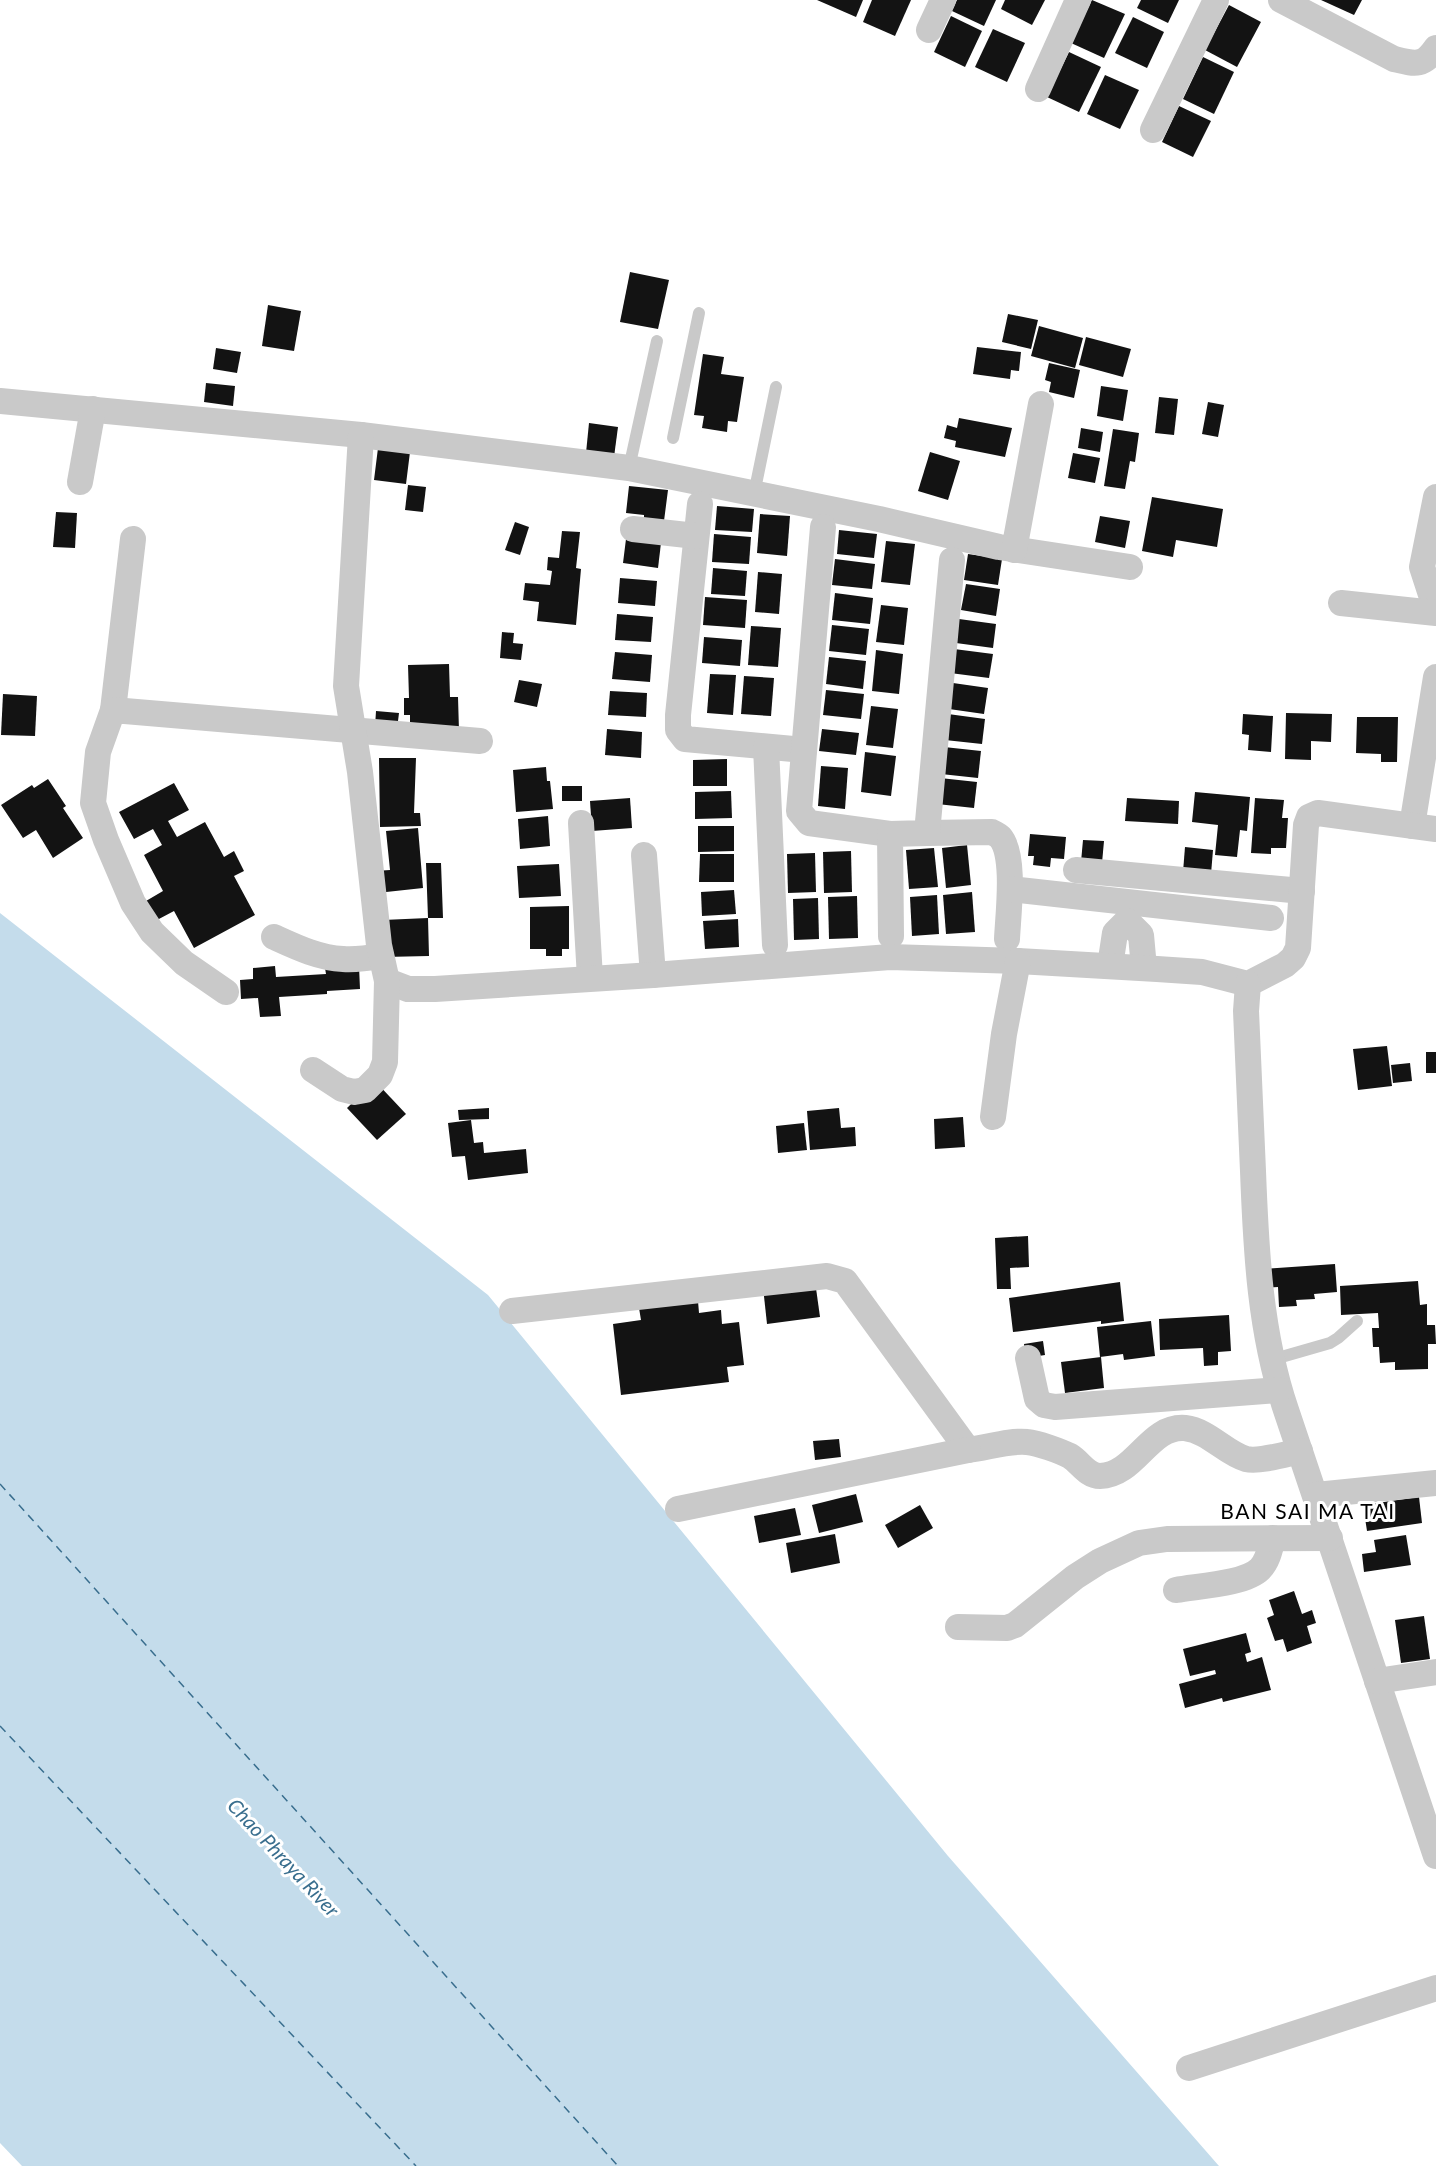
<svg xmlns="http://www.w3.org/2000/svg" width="1436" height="2166" font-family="Lato,sans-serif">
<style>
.water{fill:#c4dceb}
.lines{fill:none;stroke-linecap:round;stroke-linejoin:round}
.ferry{stroke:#396e8e;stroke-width:1.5;stroke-dasharray:8 6;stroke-linecap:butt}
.building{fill:#131313}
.service{stroke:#c9c9c9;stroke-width:12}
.minor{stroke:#c9c9c9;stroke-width:26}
.labels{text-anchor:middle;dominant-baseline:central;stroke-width:6;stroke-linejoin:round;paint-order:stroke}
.water-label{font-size:20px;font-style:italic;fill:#396e8e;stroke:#fff}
.quarter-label{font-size:21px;letter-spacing:1.5px;fill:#000;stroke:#fff}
</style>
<rect width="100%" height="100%" fill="#fff"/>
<polygon class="water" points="0,913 488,1295 948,1856 1219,2166 22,2166 0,2143"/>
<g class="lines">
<g class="ferry">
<polyline points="0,1484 618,2166"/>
<polyline points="0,1726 416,2166"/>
</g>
</g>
<g class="building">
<polygon points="817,0 863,0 856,17"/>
<polygon points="872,0 911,0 895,36 863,22"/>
<polygon points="957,0 996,0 984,26 952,11"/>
<polygon points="1005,0 1045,0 1032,25 1001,9"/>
<polygon points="1092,0 1125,14 1104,58 1071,43"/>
<polygon points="1141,0 1179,0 1168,23 1137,8"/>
<polygon points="1321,0 1362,0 1354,15"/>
<polygon points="1229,5 1261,22 1237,67 1205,50"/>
<polygon points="951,16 982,31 965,67 934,52"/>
<polygon points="1133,17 1164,32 1147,68 1115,53"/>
<polygon points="993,29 1025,43 1007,82 975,67"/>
<polygon points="1069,52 1101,67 1079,112 1047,97"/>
<polygon points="1203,57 1234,72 1214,114 1183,99"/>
<polygon points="1105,75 1139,90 1120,129 1087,114"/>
<polygon points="1179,106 1211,121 1193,157 1162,142"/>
<polygon points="630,272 669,280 658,329 620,322"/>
<polygon points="268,305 301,311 294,351 262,346"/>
<polygon points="1008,314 1038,320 1031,349 1002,342"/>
<polygon points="1039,326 1083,338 1075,368 1031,356"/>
<polygon points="1086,337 1131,349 1123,377 1079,365"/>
<polygon points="977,347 1021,352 1019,371 1011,370 1010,379 973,374"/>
<polygon points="216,348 241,352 237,373 213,369"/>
<polygon points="703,354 724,357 721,374 744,377 737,422 728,421 727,432 702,428 704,416 694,415"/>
<polygon points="1049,363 1080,370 1074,398 1049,392 1051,382 1045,380"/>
<polygon points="206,383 235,386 233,406 204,402"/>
<polygon points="1101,386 1128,390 1123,421 1097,416"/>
<polygon points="1159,397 1178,399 1174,435 1155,433"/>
<polygon points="1208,402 1224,405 1218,437 1202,434"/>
<polygon points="959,418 1012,428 1005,457 955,447 956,441 944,438 947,425 957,428"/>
<polygon points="589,423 618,427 614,457 586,453"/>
<polygon points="1081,428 1103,432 1100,452 1078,448"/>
<polygon points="1113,429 1139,433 1135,462 1130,461 1125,489 1104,486"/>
<polygon points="378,448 410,452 406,484 374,480"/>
<polygon points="930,452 960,461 948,500 918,491"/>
<polygon points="1073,453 1100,458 1095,483 1068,478"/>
<polygon points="408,485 426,487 423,512 405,510"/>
<polygon points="629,486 668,490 664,521 644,519 644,515 626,513"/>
<polygon points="1152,497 1223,509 1217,547 1176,540 1173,557 1142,551"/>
<polygon points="717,506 754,509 752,532 715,530"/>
<polygon points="56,512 77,513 75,548 53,547"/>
<polygon points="760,514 790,516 787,556 757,553"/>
<polygon points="1100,516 1130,521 1125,548 1095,542"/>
<polygon points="515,522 529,527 520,555 505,550"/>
<polygon points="839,530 877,534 874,558 837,554"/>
<polygon points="562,531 580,532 576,568 581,569 576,625 537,621 539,602 523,600 525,583 550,585 552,571 547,570 548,557 559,558"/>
<polygon points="714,534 751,537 749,564 712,562"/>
<polygon points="626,539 661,543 658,568 623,563"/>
<polygon points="886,541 915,544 910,585 881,582"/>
<polygon points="968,554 1002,559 998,585 964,580"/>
<polygon points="835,559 875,564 872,589 832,585"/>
<polygon points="713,568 747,571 745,596 711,594"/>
<polygon points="758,572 782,574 779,614 755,612"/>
<polygon points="620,578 657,581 655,606 618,603"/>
<polygon points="966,584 1000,589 996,616 961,610"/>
<polygon points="835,593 873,598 870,624 832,620"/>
<polygon points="705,597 747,600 745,628 703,625"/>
<polygon points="881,605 908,608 904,645 876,642"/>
<polygon points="617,614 653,617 651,642 615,640"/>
<polygon points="959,619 996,624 993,648 956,643"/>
<polygon points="832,625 869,629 866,655 829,651"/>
<polygon points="751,626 781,628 778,667 748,665"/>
<polygon points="502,632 514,633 513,643 523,644 521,660 500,658"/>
<polygon points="704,637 742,640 740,666 702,663"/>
<polygon points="954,649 993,654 989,678 950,673"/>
<polygon points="876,650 903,654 899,694 872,691"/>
<polygon points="615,652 652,655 650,682 612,679"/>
<polygon points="829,657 866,661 863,689 826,684"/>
<polygon points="449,664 450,697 458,697 459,731 410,733 410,715 404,715 404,698 409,698 408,665"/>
<polygon points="710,674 736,675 733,715 707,713"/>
<polygon points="744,676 774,678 771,716 741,714"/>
<polygon points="519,680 542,684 537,707 514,702"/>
<polygon points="953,683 988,688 984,714 949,709"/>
<polygon points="826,690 864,694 861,719 823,715"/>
<polygon points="610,691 647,693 646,717 608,715"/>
<polygon points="3,694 37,696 35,736 1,735"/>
<polygon points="871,706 898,709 893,748 866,745"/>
<polygon points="376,711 399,713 397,729 375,727"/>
<polygon points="1286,713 1332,714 1331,742 1311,741 1311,760 1285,759"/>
<polygon points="948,714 985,719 982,744 945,740"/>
<polygon points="1243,714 1273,716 1271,752 1248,750 1249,735 1242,734"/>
<polygon points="1357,717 1398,717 1397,762 1381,762 1381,754 1356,753"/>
<polygon points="607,729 642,732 641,758 605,755"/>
<polygon points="822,729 859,733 856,755 819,751"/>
<polygon points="944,747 981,751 978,778 941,774"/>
<polygon points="865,752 896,756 891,796 861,792"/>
<polygon points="379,758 416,758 414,813 420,813 421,826 380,827"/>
<polygon points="727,759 727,786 693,786 693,760"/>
<polygon points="821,766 848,768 845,809 818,806"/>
<polygon points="546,767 547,781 550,781 553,809 516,812 513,770"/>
<polygon points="940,778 977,782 974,808 937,804"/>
<polygon points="48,779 66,806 63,808 83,838 53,858 36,830 23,838 1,805 32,785 34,788"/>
<polygon points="174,783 189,810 168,821 177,837 205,822 224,857 234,851 244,871 234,876 255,915 194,948 174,911 157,920 146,901 163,891 144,855 162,845 153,829 134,839 119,812"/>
<rect x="562" y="786" width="20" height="15"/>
<polygon points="731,791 732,818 695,819 695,792"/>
<polygon points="1195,792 1250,797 1247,831 1240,830 1237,857 1215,855 1218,825 1192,822"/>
<polygon points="630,798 632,828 592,831 590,801"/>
<polygon points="1127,798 1179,801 1178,824 1125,821"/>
<polygon points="1255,798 1284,800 1282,818 1288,818 1286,848 1271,848 1271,854 1251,853"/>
<polygon points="548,816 550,846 520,849 518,819"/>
<polygon points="698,826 734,826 734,851 698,852"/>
<polygon points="418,828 423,888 377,893 375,871 390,870 386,831"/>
<polygon points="1030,834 1066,837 1064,859 1051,858 1050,867 1033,865 1034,856 1028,856"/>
<polygon points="1083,840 1104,841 1102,863 1081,862"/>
<polygon points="967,845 971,885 946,888 942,848"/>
<polygon points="1185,847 1213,850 1211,874 1183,872"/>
<polygon points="934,848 938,887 909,889 906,850"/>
<polygon points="851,851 852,892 824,893 823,852"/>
<polygon points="815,853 816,892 788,893 787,854"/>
<polygon points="700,854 734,854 734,882 699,882"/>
<polygon points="426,863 441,863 443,918 428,918 429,956 384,957 383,920 428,918"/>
<polygon points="559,864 561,896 519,898 517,866"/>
<polygon points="734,890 736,914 702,916 701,892"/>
<polygon points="972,892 975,932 946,934 943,895"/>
<polygon points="937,895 939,934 912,936 910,897"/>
<polygon points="857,896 858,938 829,939 828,897"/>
<polygon points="818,898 819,939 794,940 793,899"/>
<polygon points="569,906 569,949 562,949 562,956 546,956 546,949 530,949 530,907"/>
<polygon points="738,919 739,947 705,949 703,921"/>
<polygon points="275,966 276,977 326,974 325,968 359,966 360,989 327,991 327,994 279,997 281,1016 260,1017 258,998 241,999 240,980 253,979 253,968"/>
<polygon points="1387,1046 1392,1086 1358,1090 1353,1049"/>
<rect x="1426" y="1052" width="10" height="21"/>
<polygon points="1410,1063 1412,1081 1393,1083 1391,1065"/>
<polygon points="375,1081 406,1114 377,1140 347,1108"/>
<polygon points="489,1108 489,1119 459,1120 458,1110"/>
<polygon points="839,1108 841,1128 855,1127 856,1146 810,1150 807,1111"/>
<polygon points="963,1117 965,1147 935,1149 934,1119"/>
<polygon points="471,1120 474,1143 483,1142 484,1153 526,1149 528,1173 468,1180 465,1156 452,1157 448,1123"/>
<polygon points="804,1123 807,1150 778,1153 776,1126"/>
<polygon points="1028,1236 1029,1267 1010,1268 1011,1289 997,1289 995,1238"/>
<polygon points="1335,1264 1337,1292 1314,1294 1315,1299 1296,1300 1297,1306 1279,1307 1278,1287 1262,1288 1261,1269"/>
<polygon points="815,1281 820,1317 767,1324 763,1287"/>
<polygon points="1418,1281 1420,1305 1427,1304 1427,1325 1435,1325 1436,1344 1428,1344 1428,1369 1395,1370 1395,1362 1380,1363 1379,1347 1373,1347 1372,1328 1379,1328 1378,1313 1341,1315 1340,1286"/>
<polygon points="1120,1282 1124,1321 1101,1324 1101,1321 1013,1332 1009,1298"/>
<polygon points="698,1301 699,1313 721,1310 722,1324 739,1322 744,1365 727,1367 729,1382 621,1395 613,1324 641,1320 639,1308"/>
<polygon points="1229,1315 1231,1351 1218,1352 1218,1365 1204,1366 1203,1348 1160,1350 1159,1319"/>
<polygon points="1151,1321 1155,1356 1124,1360 1123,1354 1100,1357 1097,1327"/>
<polygon points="1043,1341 1045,1355 1026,1358 1024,1344"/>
<polygon points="1101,1357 1104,1388 1065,1393 1061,1362"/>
<polygon points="839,1439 841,1457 815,1460 813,1441"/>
<polygon points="856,1494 863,1522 819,1533 812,1505"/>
<polygon points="1419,1497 1422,1523 1367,1531 1363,1505"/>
<polygon points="920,1505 933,1528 898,1548 885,1525"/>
<polygon points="795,1508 801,1535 759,1543 754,1516"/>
<polygon points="835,1534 840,1563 791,1573 786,1543"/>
<polygon points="1406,1535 1411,1565 1364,1572 1362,1554 1376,1552 1374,1540"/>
<polygon points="1294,1591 1302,1614 1312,1610 1316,1623 1307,1626 1312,1643 1287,1652 1283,1639 1275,1641 1267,1618 1274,1615 1269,1600"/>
<polygon points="1424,1616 1430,1659 1401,1663 1395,1620"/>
<polygon points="1246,1633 1251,1652 1245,1654 1247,1662 1262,1657 1271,1690 1223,1702 1222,1698 1185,1708 1179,1684 1216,1674 1215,1670 1190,1676 1183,1649"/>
</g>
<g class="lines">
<g class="service">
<polyline points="673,438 699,313"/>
<polyline points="629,468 657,341"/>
<polyline points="754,494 776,387"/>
<polyline points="1271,1360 1330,1343 1338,1338 1357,1321"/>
</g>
<g class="minor">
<path d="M1281,0L1394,59C1415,64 1423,67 1436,48"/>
<polyline points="929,30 943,0"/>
<polyline points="1038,89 1078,0"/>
<polyline points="1153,130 1216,0"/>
<polyline points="0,401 361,435 629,468 879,519 999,547 1130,567"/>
<polyline points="80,482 93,409"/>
<polyline points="1436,497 1422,567 1436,610"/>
<polyline points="700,504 678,715 678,730 685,739 804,750"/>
<polyline points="823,527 799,811 809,823 890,834"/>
<polyline points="633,529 696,536"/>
<polyline points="1014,550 1041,404"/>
<polyline points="1341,603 1436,613"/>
<polyline points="113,710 133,539"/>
<polyline points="766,747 775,945"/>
<polyline points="581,823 590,978"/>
<polyline points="1412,826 1436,677"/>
<path d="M927,833L992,832C995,834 998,835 1000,837C1016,855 1008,915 1007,939"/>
<polyline points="644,855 653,975"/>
<polyline points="1076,870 1302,891"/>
<polyline points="1010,889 1271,918"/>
<polyline points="891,936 890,834 927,833 952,560"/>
<path d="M274,937C296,947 319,958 343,959C356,960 369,958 381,956"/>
<polyline points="1110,966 1115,933 1127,921 1141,935 1144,968"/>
<polyline points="387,981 408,989 435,989 653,975 890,957 1018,961 1157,969 1202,972 1248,984 1285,965 1293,958 1298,948 1306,825 1309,817 1318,813 1436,829"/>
<path d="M1248,984L1246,1011C1248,1064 1251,1117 1253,1171C1256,1251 1260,1333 1286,1410L1436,1856"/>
<polyline points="226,992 184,963 152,932 133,903 106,840 93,803 98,752 113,710 480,741"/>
<polyline points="313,1070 342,1089 354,1092 365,1090 380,1075 385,1062 387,981 379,945 360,772 346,686 361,435"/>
<polyline points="993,1117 1004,1034 1018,961"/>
<path d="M512,1311L827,1276L845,1281L968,1450C986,1448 1010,1440 1027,1442C1038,1443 1060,1451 1070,1456C1080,1462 1087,1476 1100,1476C1136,1475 1149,1425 1185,1428C1209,1431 1225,1453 1246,1459C1260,1462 1286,1454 1300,1451"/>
<polyline points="1028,1358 1037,1399 1044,1405 1055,1407 1279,1390"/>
<polyline points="1316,1495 1436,1483"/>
<polyline points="678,1509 968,1450"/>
<path d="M1176,1590C1197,1586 1245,1584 1260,1569C1268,1561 1270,1549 1273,1538"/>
<polyline points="958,1627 1007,1628 1015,1625 1075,1577 1100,1561 1139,1543 1167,1539 1330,1538"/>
<polyline points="1377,1681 1436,1672"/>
<polyline points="1189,2068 1436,1988"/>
</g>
</g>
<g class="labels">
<g class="water-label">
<text transform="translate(284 1857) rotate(47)">Chao Phraya River</text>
</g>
<g class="quarter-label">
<text x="1308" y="1510">BAN SAI MA TAI</text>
</g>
</g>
</svg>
